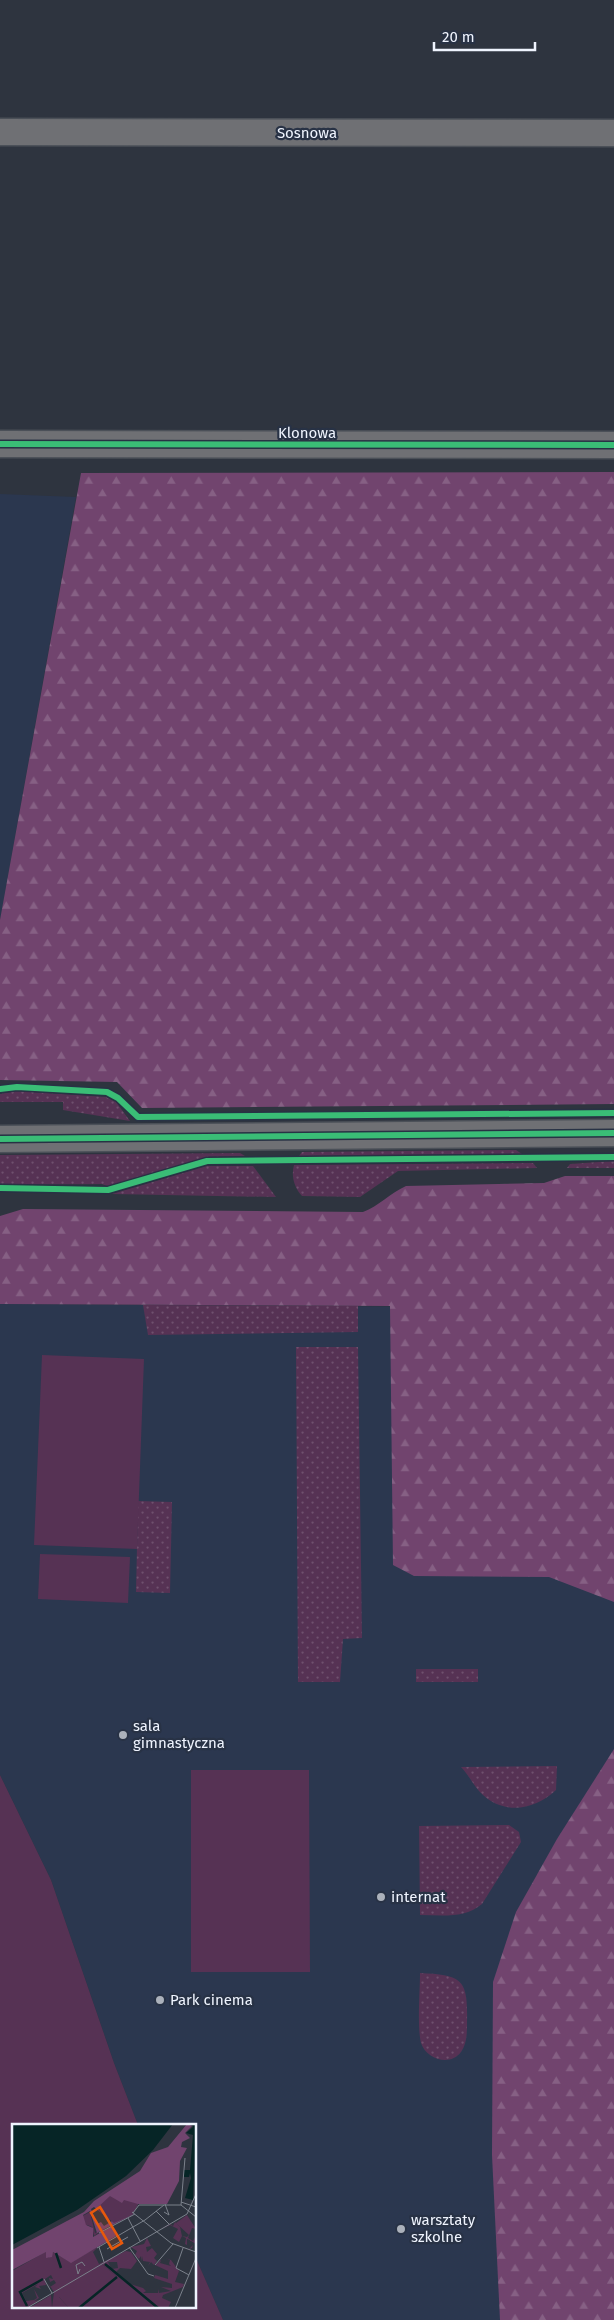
<svg xmlns="http://www.w3.org/2000/svg" width="614" height="2320" font-family="'Fira Sans',sans-serif">
<style>
.built{fill:#2b374f}
.grass{fill:url(#grass-dots)}
.forest{fill:url(#forest-firs)}
.park{fill:#563254}
.lines{fill:none;stroke-linecap:round;stroke-linejoin:round}
.minor-casing{stroke:#4b5058;stroke-width:29}
.minor{stroke:#6f7074;stroke-width:26}
.cycleway-casing{stroke:#283245;stroke-width:9}
.cycleway{stroke:#3abd76;stroke-width:6}
.poi-dot{fill:#abb1bb;stroke:#283245;stroke-width:2}
.labels{text-anchor:middle;dominant-baseline:central;stroke-width:4.5;stroke-linejoin:round;paint-order:stroke}
.street-label{font-size:15px;fill:#eff4fe;stroke:#283245}
.poi-label{font-size:15px;fill:#eff4fe;stroke:#283245;text-anchor:start}
.inset-river{fill:none;stroke:#062526;stroke-width:2.5}
.inset-road{fill:none;stroke:#7b818b;stroke-width:1}
.view{fill:#e8590c;fill-opacity:0.15;stroke:#e8590c;stroke-width:2.5}
.inset-edge{fill:none;stroke:#eff4fe;stroke-width:2.5}
</style>
<defs>
<pattern id="grass-dots" width="8" height="8" patternUnits="userSpaceOnUse" patternTransform="scale(1.25)"><rect width="8" height="8" fill="#563254"/><path d="M2 2h.1M6 6h.1" fill="none" stroke="#6f506e" stroke-width="1.8" stroke-linecap="round"/></pattern>
<pattern id="forest-firs" width="22" height="20" patternUnits="userSpaceOnUse" patternTransform="scale(1.25)"><rect width="22" height="20" fill="#71446e"/><path d="M5 1l3.5 6h-7zM16 11l3.5 6h-7z" fill="#866084"/></pattern>
</defs>
<rect width="100%" height="100%" fill="#2e343f"/>
<g class="built">
<polygon points="0,494 76,497 0,921"/>
<polygon points="0,1304 614,1308 614,1968 511,2320 223,2320 195,2256 195,2125 138,2125 114,2063 51,1880 0,1775"/>
</g>
<g class="grass">
<polygon points="17,1091 106,1097 116,1102 130,1121 63,1110 63,1102 0,1102 0,1094"/>
<polygon points="516,1150 522,1154 299,1156 302,1152"/>
<polygon points="240,1153 245,1156 207,1157 109,1187 102,1184 0,1185 0,1155"/>
<polygon points="614,1161 614,1168 567,1168 570,1164"/>
<path d="M533,1163L537,1168L398,1171L360,1197L302,1196C294,1187 291,1176 294,1165Z"/>
<polygon points="207,1166 253,1166 276,1197 112,1194"/>
<polygon points="143,1305 358,1306 358,1332 148,1335"/>
<polygon points="296,1347 358,1347 362,1638 343,1639 340,1682 298,1682"/>
<polygon points="138,1501 172,1502 170,1593 136,1592"/>
<rect x="416" y="1669" width="62" height="13"/>
<path d="M557,1766L556,1790C535,1810 505,1815 483,1795C474,1787 469,1775 461,1767Z"/>
<path d="M509,1825L519,1832L521,1842L482,1904C464,1919 442,1915 420,1915L419,1826Z"/>
<path d="M420,1973C463,1975 468,1979 467,2023C467,2032 467,2044 461,2052C450,2067 426,2059 421,2043C417,2026 420,1992 420,1973Z"/>
</g>
<g class="forest">
<polygon points="614,472 614,1104 142,1108 117,1082 0,1080 0,920 81,473"/>
<path d="M565,1176H614V1602L549,1577L414,1576L393,1565L390,1306L0,1304V1216L23,1209L363,1212C379,1206 390,1193 406,1186L544,1183Z"/>
<polygon points="614,1749 614,2320 500,2320 492,2155 493,1982 516,1912 557,1839"/>
</g>
<g class="park">
<polygon points="42,1355 144,1359 137,1549 34,1545"/>
<polygon points="40,1554 130,1557 128,1603 38,1599"/>
<polygon points="191,1770 309,1770 310,1972 191,1972"/>
<polygon points="0,1775 51,1880 114,2063 138,2125 14,2125 14,2306 195,2306 195,2256 223,2320 0,2320"/>
</g>
<g class="lines">
<g class="minor-casing">
<g id="minor">
<polyline points="0,132 614,133"/>
<polyline points="0,444 614,445"/>
<polyline points="0,1139 614,1133"/>
</g>
</g>
<use href="#minor" class="minor"/>
<g class="cycleway-casing">
<g id="cycleway">
<polyline points="0,444 614,445"/>
<polyline points="0,1089 17,1087 107,1092 118,1098 138,1117 614,1113"/>
<polyline points="0,1139 614,1133"/>
<polyline points="0,1188 108,1190 207,1161 614,1157"/>
</g>
</g>
<use href="#cycleway" class="cycleway"/>
</g>
<g class="poi-dot">
<circle cx="123" cy="1735" r="5"/>
<circle cx="381" cy="1897" r="5"/>
<circle cx="160" cy="2000" r="5"/>
<circle cx="401" cy="2229" r="5"/>
</g>
<g class="labels">
<g class="street-label">
<text x="307" y="133">Sosnowa</text>
<text x="307" y="433">Klonowa</text>
</g>
<g class="poi-label">
<text x="133" y="1726">sala<tspan x="133" dy="17">gimnastyczna</tspan></text>
<text x="391" y="1897">internat</text>
<text x="170" y="2000">Park cinema</text>
<text x="411" y="2220">warsztaty<tspan x="411" dy="17">szkolne</tspan></text>
</g>
</g>
<g transform="translate(12 2124)">
<rect width="184" height="184" fill="#2e343f"/>
<path d="M78,88L83,109L90,106L82,112L80,103L75,101V106L69,109L65,95ZM175,91L184,105L180,104L176,114L181,117L183,113L184,120L179,117H178L180,119L181,121L180,124L177,125L181,127L177,125L181,121L180,119L178,117V116L175,115V121L173,120L174,114L170,112L167,118L161,114L166,105L158,101L149,105L156,101L158,100L161,102L163,98L168,103L161,114L168,103L170,112L175,113L177,111L164,99ZM135,114L139,122L134,123L135,128L140,124L145,130L142,134L145,137L142,141L139,138L136,142L138,138L131,137L130,132L129,138V132L127,135L123,131L125,127L119,123L132,120ZM86,123L81,128L87,140L114,127L119,128L125,137L119,145L108,144L104,148L100,145L106,144L105,138H96L99,144L92,140L118,160L131,164L134,167L131,169H146L147,165V169L159,167L149,163L160,164V160L142,154L143,151L156,155V147L143,141L149,136L148,139L159,142L157,140L158,136L153,134L159,136L167,147L163,158L172,160L171,163L151,171L150,174L159,178L156,184H67L105,153L90,140L47,173L57,184H40L42,168L36,159L38,163L44,159L42,156L38,158L37,154L41,155L39,151L33,155L34,161L27,162L29,165L23,163L26,160L10,169L14,177L22,176L25,174L22,165L27,174L22,177L28,176L14,184H0V147L35,127L36,134L41,128L58,138Z" fill="#563254"/>
<path d="M175,0L180,2L173,9L178,14L170,18L169,23L175,24L168,37L167,57L155,80H126L120,91L85,109L78,87L71,91L74,101L81,104V113L100,102L104,112L59,139L41,128L40,133L34,134V128L0,146V126L72,88L82,77L128,47L139,29L156,23ZM82,83L100,97L92,102L89,98L85,100L79,85Z" fill="#71446e" fill-rule="evenodd"/>
<path d="M39,171L40,184H17Z" fill="#563254"/>
<path d="M98,72L110,79L112,76L126,80L120,91L102,99L84,85Z" fill="#563254"/>
<path d="M90,140L105,153L67,184H57L47,173L43,167Z" fill="#563254"/>
<path d="M0,0H161L141,26L114,52L65,86L0,121ZM180,0H184L181,76L173,74L179,54L178,49L177,53H172V46H178L181,11L174,9L181,3Z" fill="#062526"/>
<path class="inset-river" d="M44,129L49,144M93,140L146,184M15,182L8,168L31,155M67,184L105,153"/>
<path class="inset-road" d="M169,78L184,83M169,81L173,34M169,81L184,93M144,87L157,100M120,88L159,119L184,128M152,88L157,91L153,80M121,89L127,81H169M116,94L128,117M87,109L123,90M87,123L92,138M117,123L136,150L142,152M85,124L133,96L152,81M171,124L164,144L177,151M95,125L116,113M143,141L161,120M68,145L66,150L64,141L70,138L73,142M32,155L40,169M15,184L175,90L184,70M163,184L184,134"/>
<path class="view" d="M88,83L110,119L100,125L79,89Z"/>
<rect width="184" height="184" class="inset-edge"/>
</g>
<path d="M434 42v8h101v-8" fill="none" stroke="#eff4fe" stroke-width="2.5"/>
<text x="442" y="42" font-size="15" fill="#eff4fe" stroke="#283245" stroke-width="4" paint-order="stroke">20 m</text>
</svg>
